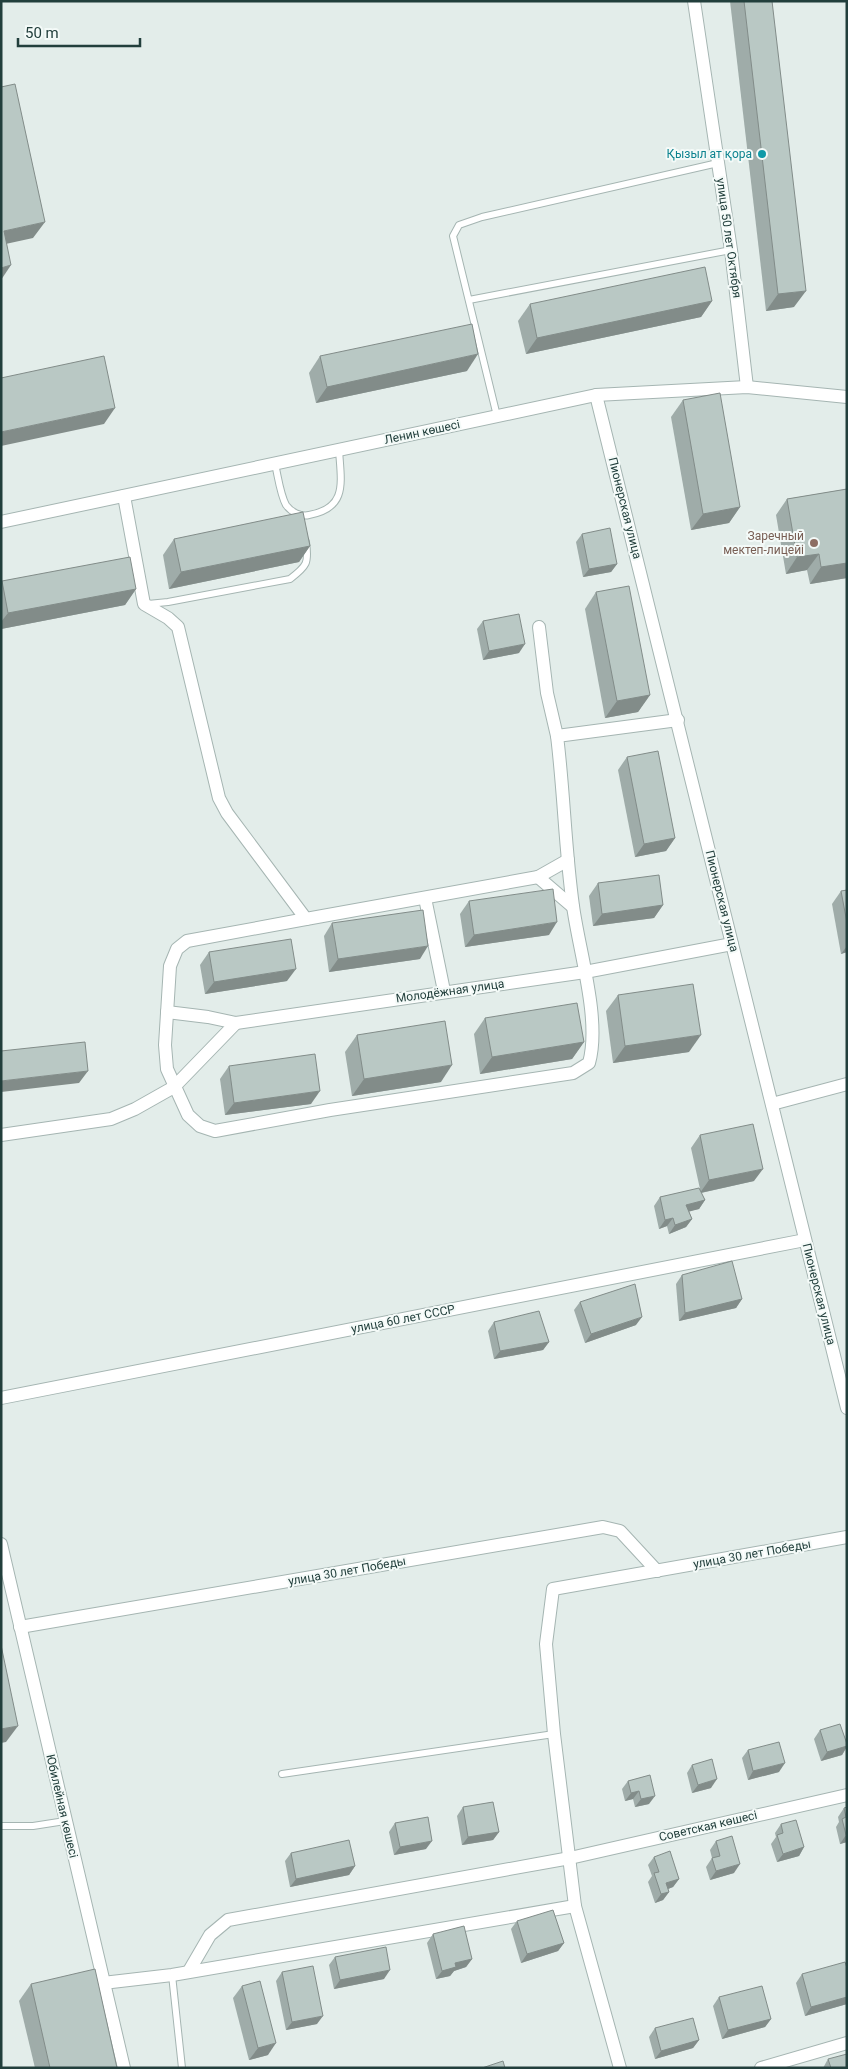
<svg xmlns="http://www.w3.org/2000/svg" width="848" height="2069" font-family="Roboto,sans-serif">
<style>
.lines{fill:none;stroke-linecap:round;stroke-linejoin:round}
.service-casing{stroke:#a5b5b2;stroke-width:8}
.minor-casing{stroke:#a5b5b2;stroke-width:14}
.service{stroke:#fff;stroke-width:6}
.minor{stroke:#fff;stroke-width:12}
.wall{fill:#9faca9}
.shaded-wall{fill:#828c89}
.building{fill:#b9c8c4;stroke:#828c89}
.culture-dot{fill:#0f9aa8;stroke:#f4faf8;stroke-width:2}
.education-dot{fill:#8d6e63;stroke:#f4faf8;stroke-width:2}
.labels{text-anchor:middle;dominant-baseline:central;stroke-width:4;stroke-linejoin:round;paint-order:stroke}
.culture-label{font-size:12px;fill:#0d838f;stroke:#f4faf8;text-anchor:end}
.street-label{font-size:12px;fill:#223f3c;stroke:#f4faf8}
.education-label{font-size:12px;fill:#785e54;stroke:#f4faf8;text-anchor:end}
</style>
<rect width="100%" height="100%" fill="#e3edea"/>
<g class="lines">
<g class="service-casing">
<g id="service">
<polyline points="469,300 731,250"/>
<polyline points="497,416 453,236 459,225 482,217 718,163"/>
<path d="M275,464C278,476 280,494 286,505C291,512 301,517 309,515C348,508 341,482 339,450"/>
<path d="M148,604L168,602L290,579C307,566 309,563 306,542"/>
<polyline points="282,1774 554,1734"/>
<polyline points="1,1826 33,1826 65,1821"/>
<polyline points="172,1975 182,2068"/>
</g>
</g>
<g class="minor-casing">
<g id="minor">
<polyline points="694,1 731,250 747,387"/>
<polyline points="596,395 847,1408"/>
<polyline points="124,496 144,604 168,618 178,627 219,798 227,813 306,919 538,877 568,860"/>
<polyline points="1,522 596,395 747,387 847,397"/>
<polyline points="539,627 547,693 557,736"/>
<polyline points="538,877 573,907"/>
<polyline points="425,898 444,991"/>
<path d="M306,919L187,941L177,949L170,966L165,1045L167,1069L188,1115L200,1126L215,1131L330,1110L573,1073L589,1063C601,1020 579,951 573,906C565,849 564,792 557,736L678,720"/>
<polyline points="167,1012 208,1017 236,1023 585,972 732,944"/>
<polyline points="772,1104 847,1084"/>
<polyline points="1,1135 111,1119 135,1109 174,1087 236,1023"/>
<polyline points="1,1398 805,1240"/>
<polyline points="1,1544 124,2068"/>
<polyline points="20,1627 603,1527 620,1531 657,1571"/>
<polyline points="189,1971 210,1935 228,1920 570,1858 847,1795"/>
<polyline points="103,1983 172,1975 575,1906"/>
<polyline points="620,2068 575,1906 554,1734 546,1644 553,1589 847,1537"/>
<polyline points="761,2068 847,2043"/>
</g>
</g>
<use href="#service" class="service"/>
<use href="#minor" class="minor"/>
</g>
<g class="wall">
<polygon points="730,1 772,1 794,307 766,311"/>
<polygon points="712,301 701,317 526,354 518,321 530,304"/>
<polygon points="320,356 467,371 316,403 309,373"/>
<polygon points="683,400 740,507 729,523 691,530 671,417"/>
<polygon points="847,489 847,578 810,584 807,570 786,574 776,515 787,499"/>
<polygon points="582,534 617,564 611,572 583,577 576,542"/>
<polygon points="174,539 310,546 299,562 169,589 163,555"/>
<polygon points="2,581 136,589 125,605 1,629"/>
<polygon points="596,592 650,695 638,712 605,718 585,609"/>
<polygon points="483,621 519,653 483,660 477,629"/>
<polygon points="627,757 675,838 666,851 635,857 618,770"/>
<polygon points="598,883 663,905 654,918 593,926 589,896"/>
<polygon points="847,890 847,952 841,954 832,904 841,891"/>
<polygon points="469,901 549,935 465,947 460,914"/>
<polygon points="332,923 420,959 329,972 324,936"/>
<polygon points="209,952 287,981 205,994 200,965"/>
<polygon points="618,995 689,1052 613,1063 606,1011"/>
<polygon points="485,1018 584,1042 572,1059 480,1074 474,1034"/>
<polygon points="357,1035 441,1082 352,1096 345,1052"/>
<polygon points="229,1066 311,1104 225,1115 220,1079"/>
<polygon points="700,1135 754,1181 701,1193 705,1200 699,1209 689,1211 692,1219 686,1227 669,1234 667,1226 659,1229 654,1206 660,1197 700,1189 691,1148"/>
<polygon points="682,1275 742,1299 736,1308 679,1321 676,1284"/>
<polygon points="580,1302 636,1325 585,1343 574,1310"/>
<polygon points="494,1322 549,1342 543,1350 494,1359 488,1331"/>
<polygon points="820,1730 847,1744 847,1747 842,1755 821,1761 814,1739"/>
<polygon points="748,1750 779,1772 748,1780 742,1758"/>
<polygon points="692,1765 711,1788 692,1793 687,1773"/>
<polygon points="650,1775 649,1804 635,1807 633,1799 625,1801 622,1789 628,1781"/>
<polygon points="463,1807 499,1832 493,1840 462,1845 457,1816"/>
<polygon points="847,1807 847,1842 840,1844 836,1827 839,1822 838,1817 844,1808"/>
<polygon points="395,1823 426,1849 394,1855 389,1832"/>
<polygon points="781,1824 804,1847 799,1856 777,1862 771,1844 776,1837 775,1833"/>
<polygon points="716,1841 734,1873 710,1880 706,1867 712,1858 710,1850"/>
<polygon points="291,1853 355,1866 349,1875 290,1887 285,1861"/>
<polygon points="654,1857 679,1879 673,1887 668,1889 669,1892 663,1900 655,1903 648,1882 652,1876 648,1865"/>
<polygon points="517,1921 564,1943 558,1951 521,1963 511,1929"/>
<polygon points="433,1934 472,1959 466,1967 454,1971 450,1976 436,1979 427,1943"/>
<polygon points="335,1957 384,1979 334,1989 329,1965"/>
<polygon points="847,1968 847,2004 805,2016 796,1983 802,1974"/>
<polygon points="282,1972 317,2024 286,2030 276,1981"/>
<polygon points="31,1984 117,2068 35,2068 19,2001"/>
<polygon points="242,1986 268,2055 249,2060 233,1998"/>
<polygon points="719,1997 771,2019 765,2027 722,2039 713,2006"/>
<polygon points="655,2028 699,2040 693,2048 655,2059 649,2037"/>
<polygon points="828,2059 847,2068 823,2068"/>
</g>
<g class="shaded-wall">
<polygon points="45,222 33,238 1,245 4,231"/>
<polygon points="11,265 1,280 1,268"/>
<polygon points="806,291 794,307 766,311 778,294"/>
<polygon points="712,301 701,317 526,354 537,338"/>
<polygon points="478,354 467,371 316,403 327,387"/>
<polygon points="115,408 104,424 1,446 1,432"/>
<polygon points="740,507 729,523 691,530 703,514"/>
<polygon points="310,546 299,562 169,589 181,572"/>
<polygon points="819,554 807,570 786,574 797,557"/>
<polygon points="847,563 847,578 810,584 821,567"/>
<polygon points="617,564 611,572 583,577 589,569"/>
<polygon points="136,589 125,605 1,629 1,622 8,613"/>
<polygon points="525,644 519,653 483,660 489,651"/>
<polygon points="650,695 638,712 605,718 617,701"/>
<polygon points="675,838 666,851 635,857 644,844"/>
<polygon points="663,905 654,918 593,926 602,914"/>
<polygon points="557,922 549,935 465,947 474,935"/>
<polygon points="428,946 420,959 329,972 338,959"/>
<polygon points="847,946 847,952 841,954"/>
<polygon points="296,969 287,981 205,994 214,982"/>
<polygon points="701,1035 689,1052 613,1063 625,1046"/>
<polygon points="584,1042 572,1059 480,1074 492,1057"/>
<polygon points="452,1065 441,1082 352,1096 364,1079"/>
<polygon points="88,1071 79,1083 1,1092 1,1081"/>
<polygon points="320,1091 311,1104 225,1115 234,1103"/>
<polygon points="763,1169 754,1181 700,1193 709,1180"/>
<polygon points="705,1200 699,1209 680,1214 686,1205"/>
<polygon points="673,1218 667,1226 659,1229 665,1220"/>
<polygon points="692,1219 686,1227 669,1234 675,1225"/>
<polygon points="742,1299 736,1308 679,1321 685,1313"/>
<polygon points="642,1317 636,1325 585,1343 591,1334"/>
<polygon points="549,1342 543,1350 494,1359 500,1351"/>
<polygon points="18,1726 6,1742 1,1743 1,1729"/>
<polygon points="847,1746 842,1755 821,1761 827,1752"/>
<polygon points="785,1763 779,1772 748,1780 753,1771"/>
<polygon points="717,1779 711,1788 692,1793 698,1785"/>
<polygon points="639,1791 633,1799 625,1801 631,1793"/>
<polygon points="655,1796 649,1804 635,1807 641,1799"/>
<polygon points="499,1832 493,1840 462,1845 468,1837"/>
<polygon points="846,1835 847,1842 840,1844"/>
<polygon points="432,1841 426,1849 394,1855 400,1847"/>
<polygon points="804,1847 799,1856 777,1862 783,1854"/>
<polygon points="740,1864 734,1873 710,1880 716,1871"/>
<polygon points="355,1866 349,1875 290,1887 296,1879"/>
<polygon points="679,1879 673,1887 660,1892 666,1883"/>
<polygon points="669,1892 663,1900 655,1903 661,1894"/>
<polygon points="564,1943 558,1951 521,1963 527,1954"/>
<polygon points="472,1959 466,1967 454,1971 450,1976 436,1979 442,1971 455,1963"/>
<polygon points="390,1970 384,1979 334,1989 340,1980"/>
<polygon points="847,1997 847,2004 805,2016 811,2007"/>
<polygon points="323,2016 317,2024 286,2030 292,2022"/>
<polygon points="771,2019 765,2027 722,2039 728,2030"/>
<polygon points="699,2040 693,2048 655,2059 661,2051"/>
<polygon points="276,2043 268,2055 249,2060 258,2048"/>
</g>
<g class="building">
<polygon points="744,1 772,1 806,291 778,294"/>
<polygon points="15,84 45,222 4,231 11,265 1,268 1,87"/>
<polygon points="705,267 712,301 537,338 530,304"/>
<polygon points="472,324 478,354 327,387 320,356"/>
<polygon points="104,356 115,408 1,432 1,378"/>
<polygon points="720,393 740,507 703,514 683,400"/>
<polygon points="847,489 847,563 821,567 819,554 797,557 787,499"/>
<polygon points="303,512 310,546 181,572 174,539"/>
<polygon points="610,528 617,564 589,569 582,534"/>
<polygon points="130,557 136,589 8,613 2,581"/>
<polygon points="629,586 650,695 617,701 596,592"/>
<polygon points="519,614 525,644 489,651 483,621"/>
<polygon points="658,751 675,838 644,844 627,757"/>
<polygon points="659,875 663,905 602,914 598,883"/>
<polygon points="553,889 557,922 474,935 469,901"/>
<polygon points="847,890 847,923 841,891"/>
<polygon points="423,910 428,946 338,959 332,923"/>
<polygon points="291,939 296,969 214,982 209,952"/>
<polygon points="693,984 701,1035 625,1046 618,995"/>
<polygon points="577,1003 584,1042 492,1057 485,1018"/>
<polygon points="445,1021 452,1065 364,1079 357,1035"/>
<polygon points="85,1042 88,1071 1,1081 1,1051"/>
<polygon points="315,1054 320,1091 234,1103 229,1066"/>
<polygon points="753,1124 763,1169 709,1180 700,1135"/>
<polygon points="699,1188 705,1200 686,1205 692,1219 675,1225 673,1218 665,1220 660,1197"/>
<polygon points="732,1261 742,1299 685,1313 682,1275"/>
<polygon points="635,1284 642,1317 591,1334 580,1302"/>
<polygon points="539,1311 549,1342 500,1351 494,1322"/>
<polygon points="1,1645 18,1726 1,1729"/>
<polygon points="840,1724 847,1744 847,1746 827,1752 820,1730"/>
<polygon points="779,1742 785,1763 753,1771 748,1750"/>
<polygon points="712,1759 717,1779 698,1785 692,1765"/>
<polygon points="650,1775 655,1796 641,1799 639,1791 631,1793 628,1781"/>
<polygon points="493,1802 499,1832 468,1837 463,1807"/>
<polygon points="847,1807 847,1835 846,1835 842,1819 846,1817 844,1808"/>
<polygon points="428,1817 432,1841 400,1847 395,1823"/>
<polygon points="796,1820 804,1847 783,1854 777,1835 783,1833 781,1824"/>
<polygon points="732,1836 740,1864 716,1871 712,1858 720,1856 716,1841"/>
<polygon points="349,1840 355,1866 296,1879 291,1853"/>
<polygon points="670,1851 679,1879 666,1883 669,1892 661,1894 654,1873 659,1872 654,1857"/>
<polygon points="553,1910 564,1943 527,1954 517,1921"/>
<polygon points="464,1926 472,1959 455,1963 456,1967 442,1971 433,1934"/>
<polygon points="386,1947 390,1970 340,1980 335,1957"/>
<polygon points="845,1962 847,1968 847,1997 811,2007 802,1974"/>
<polygon points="313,1966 323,2016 292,2022 282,1972"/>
<polygon points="95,1969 117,2068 50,2068 31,1984"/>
<polygon points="260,1981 276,2043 258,2048 242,1986"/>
<polygon points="762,1986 771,2019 728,2030 719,1997"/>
<polygon points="693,2018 699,2040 661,2051 655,2028"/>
<polygon points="847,2054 847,2068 831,2068 828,2059"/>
<polygon points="503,2061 505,2068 482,2068"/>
</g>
<circle class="culture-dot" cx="762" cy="154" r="5"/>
<circle class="education-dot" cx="814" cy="543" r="5"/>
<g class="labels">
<g class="culture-label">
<text x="752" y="154">Қызыл ат қора</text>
</g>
<g class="street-label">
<text transform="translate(729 238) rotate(82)">улица 50 лет Октября</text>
<text transform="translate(422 432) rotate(-12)">Ленин көшесі</text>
<text transform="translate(625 508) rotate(76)">Пионерская улица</text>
<text transform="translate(722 901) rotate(76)">Пионерская улица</text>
<text transform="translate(450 991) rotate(-8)">Молодёжная улица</text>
<text transform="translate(819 1294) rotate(76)">Пионерская улица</text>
<text transform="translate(403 1319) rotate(-11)">улица 60 лет СССР</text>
<text transform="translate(752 1554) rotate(-10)">улица 30 лет Победы</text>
<text transform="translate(347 1571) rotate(-10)">улица 30 лет Победы</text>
<text transform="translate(62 1806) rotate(77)">Юбилейная көшесі</text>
<text transform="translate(708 1826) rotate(-13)">Советская көшесі</text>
</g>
<g class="education-label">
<text x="804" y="536">Заречный<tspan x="804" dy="14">мектеп-лицейі</tspan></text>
</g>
</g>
<rect width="848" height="2069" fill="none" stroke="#223f3c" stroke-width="5"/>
<path d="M18 38v8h122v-8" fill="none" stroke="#223f3c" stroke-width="2.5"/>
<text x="25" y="38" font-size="15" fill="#223f3c" stroke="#f4faf8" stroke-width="4" paint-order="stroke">50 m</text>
</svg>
